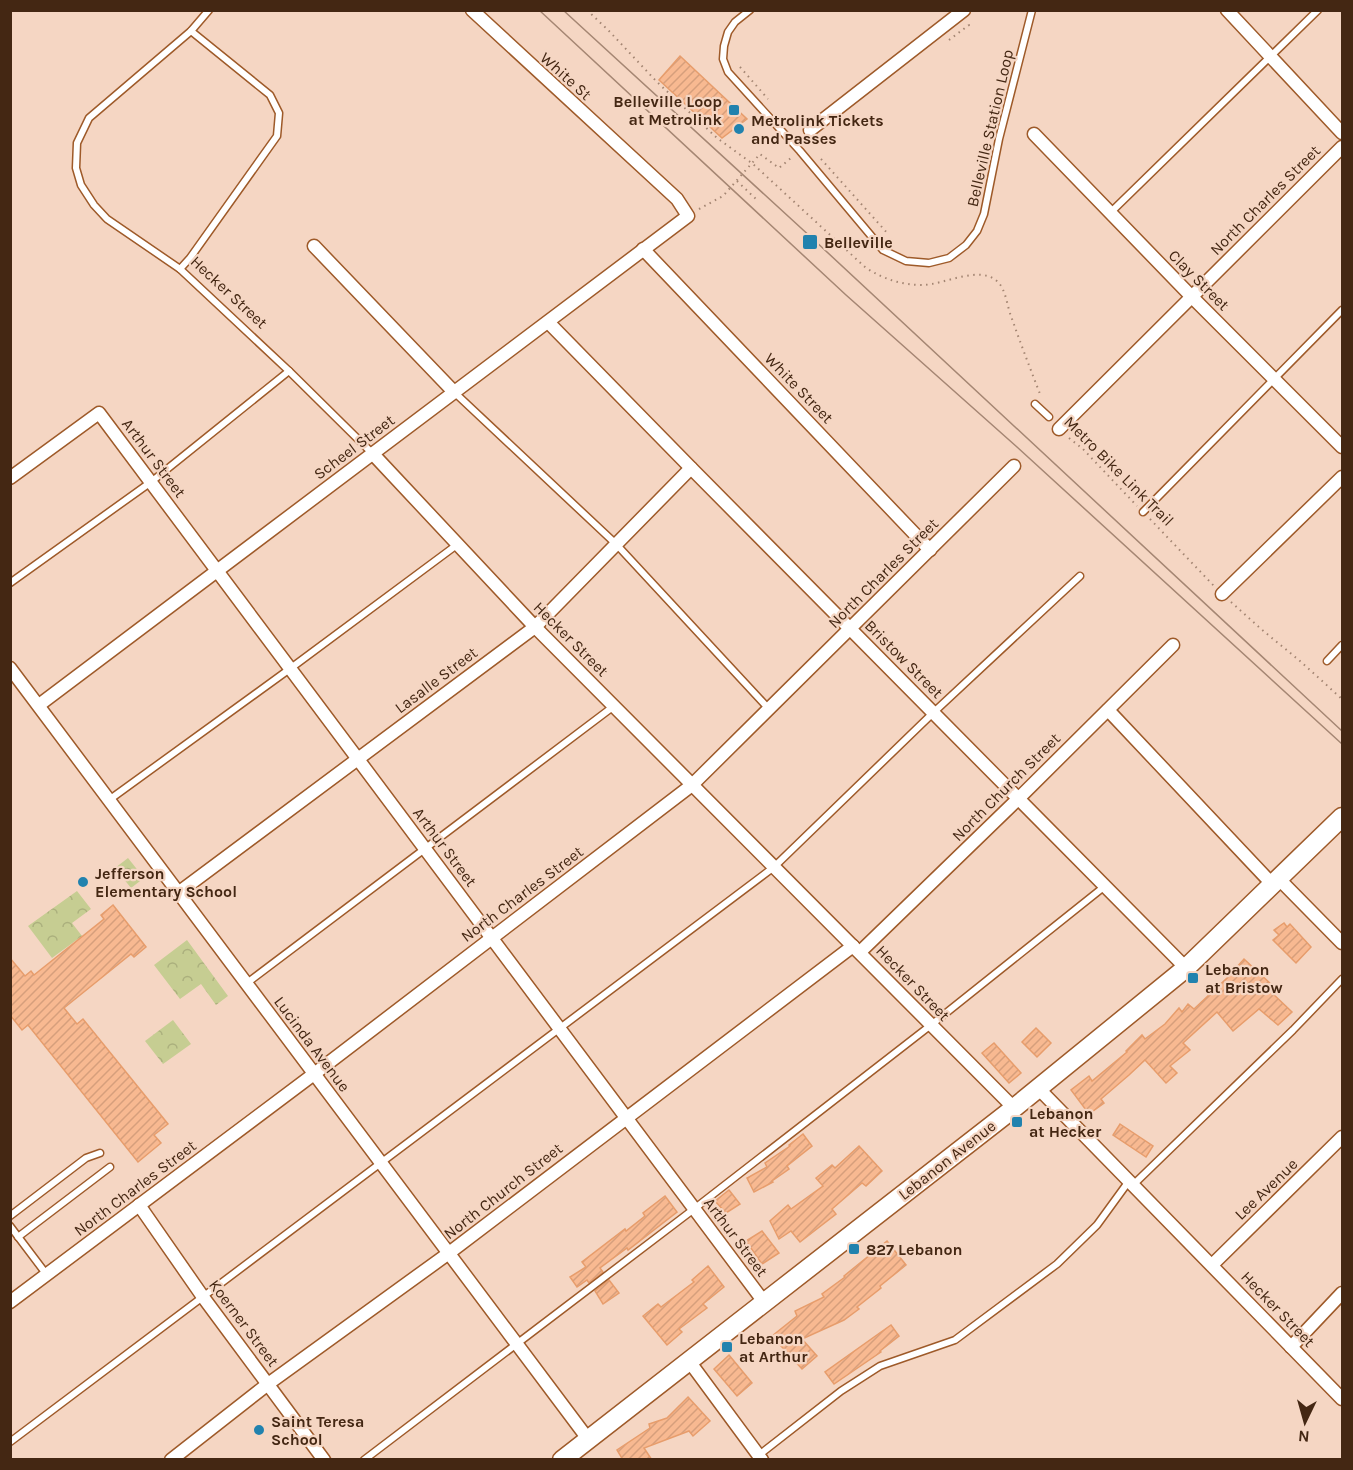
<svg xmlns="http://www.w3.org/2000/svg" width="1353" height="1470" font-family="Karla,sans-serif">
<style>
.park{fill:url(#park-crowns)}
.building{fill:url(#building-hatch);stroke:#e79d6c;stroke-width:1.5}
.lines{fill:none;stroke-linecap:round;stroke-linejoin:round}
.lane-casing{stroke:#9e5a29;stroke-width:9}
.street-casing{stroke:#9e5a29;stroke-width:15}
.secondary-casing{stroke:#9e5a29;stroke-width:21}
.path{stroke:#a38572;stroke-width:2;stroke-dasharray:1.5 4.5;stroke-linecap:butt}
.lane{stroke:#fff;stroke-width:6}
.street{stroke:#fff;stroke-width:12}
.secondary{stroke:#fff;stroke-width:18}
.tram{stroke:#a58673;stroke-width:1.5}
.poi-dot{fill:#2182ae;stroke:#f5d6c3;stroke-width:2}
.labels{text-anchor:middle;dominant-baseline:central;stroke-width:4.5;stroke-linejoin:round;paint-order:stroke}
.street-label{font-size:16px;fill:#442713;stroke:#f5d6c3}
.poi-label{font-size:16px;font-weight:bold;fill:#442713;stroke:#f5d6c3;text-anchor:start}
</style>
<defs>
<pattern id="park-crowns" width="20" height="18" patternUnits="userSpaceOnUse" patternTransform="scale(1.5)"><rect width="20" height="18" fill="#c6cd92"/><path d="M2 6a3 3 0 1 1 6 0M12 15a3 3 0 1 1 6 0" fill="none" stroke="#abb07d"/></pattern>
<pattern id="building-hatch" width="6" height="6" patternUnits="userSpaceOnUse" patternTransform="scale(1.5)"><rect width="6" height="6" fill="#f8b991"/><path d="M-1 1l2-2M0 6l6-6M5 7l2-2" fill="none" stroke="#d69f7c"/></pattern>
</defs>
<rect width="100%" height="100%" fill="#f5d6c3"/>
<g class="park">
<polygon points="128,858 144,878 131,888 115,868"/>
<polygon points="77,891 91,909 72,923 82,936 52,958 28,926"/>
<polygon points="187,940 228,996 216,1005 201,984 180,999 154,965"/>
<polygon points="173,1020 191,1044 163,1064 145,1041"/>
</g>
<g class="building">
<polygon points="680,56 747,119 722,138 659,80"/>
<polygon points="113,905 146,947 134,957 131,954 64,1008 77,1024 83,1019 168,1124 154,1135 161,1143 138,1162 28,1025 22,1030 10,1015 10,958 25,976 31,971 34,975 104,919 101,915"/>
<polygon points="1284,923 1287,927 1290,924 1311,947 1296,963 1273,940 1279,935 1274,930"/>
<polygon points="1244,959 1273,986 1269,990 1292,1012 1278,1025 1259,1009 1233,1031 1217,1012 1183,1043 1190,1050 1170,1066 1177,1073 1166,1083 1145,1060 1129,1075 1101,1099 1104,1103 1089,1114 1071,1090 1089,1076 1092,1081 1127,1052 1126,1051 1142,1035 1145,1039 1165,1024 1179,1008 1182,1012 1188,1004 1194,1009 1227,978"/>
<polygon points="1036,1028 1051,1043 1037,1057 1022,1042"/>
<polygon points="994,1043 1021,1073 1009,1083 982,1053"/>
<polygon points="1120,1124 1153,1146 1146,1157 1113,1135"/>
<polygon points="803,1134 812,1146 787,1166 789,1169 772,1181 773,1182 754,1192 747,1178 767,1167 765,1163 790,1146 789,1145"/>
<polygon points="859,1146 882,1171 866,1186 862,1183 832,1209 836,1214 800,1242 791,1231 779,1239 770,1221 788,1205 791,1209 823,1186 816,1178 832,1165 835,1168"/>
<polygon points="729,1190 740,1204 726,1213 715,1201"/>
<polygon points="665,1196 677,1212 628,1250 627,1248 600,1268 603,1272 589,1283 587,1280 577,1287 570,1277 586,1267 582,1262 625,1229 626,1231 645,1216 643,1213"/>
<polygon points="762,1231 779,1253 762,1264 746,1241"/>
<polygon points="887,1241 906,1265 880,1286 881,1288 857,1307 859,1309 844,1320 802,1339 817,1356 802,1369 772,1336 797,1316 795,1311 824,1297 822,1294 845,1277 844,1276"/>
<polygon points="708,1266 724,1287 703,1304 707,1308 679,1329 682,1332 667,1345 643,1316 658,1304 661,1307 694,1282 692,1280"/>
<polygon points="609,1280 619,1293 603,1304 595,1291"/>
<polygon points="891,1325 899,1336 880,1351 881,1352 834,1384 825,1372"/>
<polygon points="729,1355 752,1383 737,1396 714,1369"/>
<polygon points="688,1397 710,1421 693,1436 689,1431 644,1448 652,1460 623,1460 617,1450 650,1428 649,1424 667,1418"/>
</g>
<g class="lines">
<g class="lane-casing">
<g id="lane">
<polyline points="209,10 191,31 89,118 77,143 76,168 81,185 94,205 107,219 180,269 289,371 373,454"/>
<polyline points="750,10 735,22 728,32 724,46 723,59 728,72 800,151 883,250 906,261 929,263 949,258 966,245 977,231 984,214 999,139 1032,10"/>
<polyline points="1110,213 1318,10"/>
<polyline points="180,269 190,258 277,136 279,113 270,95 191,31"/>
<polyline points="454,392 616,544 769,709"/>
<polyline points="1035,404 1049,417"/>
<polyline points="1143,512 1342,310"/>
<polyline points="10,583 151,482 289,371"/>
<polyline points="1327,661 1342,645"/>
<polyline points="109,800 291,668 458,544"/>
<polyline points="247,983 614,706"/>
<polyline points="1133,1185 1293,1030 1342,979"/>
<polyline points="10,1216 86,1158 100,1153"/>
<polyline points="10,1226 47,1275"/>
<polyline points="18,1237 110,1167"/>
<polyline points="10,1442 774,867 934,712 1080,576"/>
<polyline points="759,1455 841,1391 880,1366 955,1340 1057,1264 1097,1225 1129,1181"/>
<polyline points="364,1460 694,1209 931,1025 1105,886"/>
</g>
</g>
<g class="street-casing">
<g id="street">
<polyline points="1227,10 1342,133"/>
<polyline points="810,130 964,10"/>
<polyline points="1034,134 1191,296 1342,447"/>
<polyline points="314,246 454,392"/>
<polyline points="643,249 930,550"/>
<polyline points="548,322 691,468 1186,968"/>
<polyline points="1059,429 1342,147"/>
<polyline points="373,454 535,627 1014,1108"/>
<polyline points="10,478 99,413 764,1302"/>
<polyline points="1222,594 1342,477"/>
<polyline points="10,668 588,1439"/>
<polyline points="39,705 688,216 677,199 472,10"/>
<polyline points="1108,710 1273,885"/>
<polyline points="1279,879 1342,943"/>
<polyline points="178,893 535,627 691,468"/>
<polyline points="860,952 1019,798 1173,645"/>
<polyline points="1038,1088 1342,1399"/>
<polyline points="139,1205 203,1297 324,1460"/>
<polyline points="1212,1265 1342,1137"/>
<polyline points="10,1302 314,1074 692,785 1014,466"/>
<polyline points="1291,1347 1342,1293"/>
<polyline points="689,1361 762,1460"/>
<polyline points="171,1460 268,1384 449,1253 853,946"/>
</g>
</g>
<g class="secondary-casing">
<polyline id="secondary" points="562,1460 1014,1108 1186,968 1342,817"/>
</g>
<g class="path">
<path d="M587,10L609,31L657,82L717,138L753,164L866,268C884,279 901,285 922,285C944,285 980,264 998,282C1006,290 1007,306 1011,316C1020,342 1030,368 1040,394"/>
<polyline points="949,40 969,25 968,24"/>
<polyline points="740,67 768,99"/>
<polyline points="821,159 889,235"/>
<polyline points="737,181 757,200"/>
<polyline points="699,209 723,196 760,154 779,168 791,158"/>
<polyline points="1069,438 1083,449 1137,506"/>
<polyline points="1150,519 1214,586"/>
<polyline points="1231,602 1261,629 1300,661 1342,699"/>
</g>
<use href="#lane" class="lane"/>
<use href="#street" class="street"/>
<use href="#secondary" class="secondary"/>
<g class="tram">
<polyline points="539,10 846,295 1017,447 1342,744"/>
<polyline points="563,10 813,239 1342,731"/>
</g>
</g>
<g class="poi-dot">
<rect x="728" y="104" width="12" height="12" rx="3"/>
<circle cx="739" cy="129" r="6"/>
<rect x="802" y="234" width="16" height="16" rx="3"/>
<circle cx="83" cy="882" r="6"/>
<rect x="1187" y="972" width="12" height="12" rx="3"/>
<rect x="1011" y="1116" width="12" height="12" rx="3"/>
<rect x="848" y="1243" width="12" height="12" rx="3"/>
<rect x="721" y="1341" width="12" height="12" rx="3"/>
<circle cx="259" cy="1430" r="6"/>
</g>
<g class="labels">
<g class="street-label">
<text transform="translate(566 76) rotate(42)">White St</text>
<text transform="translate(990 128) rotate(-77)">Belleville Station Loop</text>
<text transform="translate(1265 200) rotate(-45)">North Charles Street</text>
<text transform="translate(1199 280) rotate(45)">Clay Street</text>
<text transform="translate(229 292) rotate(43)">Hecker Street</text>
<text transform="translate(799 388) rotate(46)">White Street</text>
<text transform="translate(354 447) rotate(-37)">Scheel Street</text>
<text transform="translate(154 458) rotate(53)">Arthur Street</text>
<text transform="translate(1119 471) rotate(45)">Metro Bike Link Trail</text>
<text transform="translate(883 573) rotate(-45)">North Charles Street</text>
<text transform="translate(571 639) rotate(45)">Hecker Street</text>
<text transform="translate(904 659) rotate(45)">Bristow Street</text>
<text transform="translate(436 680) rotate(-37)">Lasalle Street</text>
<text transform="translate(1006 787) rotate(-45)">North Church Street</text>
<text transform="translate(445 847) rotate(53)">Arthur Street</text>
<text transform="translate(522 894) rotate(-37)">North Charles Street</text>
<text transform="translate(913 983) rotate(46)">Hecker Street</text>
<text transform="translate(312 1044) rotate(53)">Lucinda Avenue</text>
<text transform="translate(947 1160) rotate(-38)">Lebanon Avenue</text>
<text transform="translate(135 1188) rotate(-37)">North Charles Street</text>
<text transform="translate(1266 1189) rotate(-44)">Lee Avenue</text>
<text transform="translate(503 1191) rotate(-38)">North Church Street</text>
<text transform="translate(736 1237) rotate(53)">Arthur Street</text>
<text transform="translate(1278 1309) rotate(46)">Hecker Street</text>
<text transform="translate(244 1323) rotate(53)">Koerner Street</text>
</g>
<g class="poi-label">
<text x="722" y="101" text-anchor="end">Belleville Loop<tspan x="722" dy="18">at Metrolink</tspan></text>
<text x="751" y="120">Metrolink Tickets<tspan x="751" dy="18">and Passes</tspan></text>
<text x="824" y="242">Belleville</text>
<text x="95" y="873">Jefferson<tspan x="95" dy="18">Elementary School</tspan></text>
<text x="1205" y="969">Lebanon<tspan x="1205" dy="18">at Bristow</tspan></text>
<text x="1029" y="1113">Lebanon<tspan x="1029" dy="18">at Hecker</tspan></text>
<text x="866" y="1249">827 Lebanon</text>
<text x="739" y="1338">Lebanon<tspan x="739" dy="18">at Arthur</tspan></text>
<text x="271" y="1421">Saint Teresa<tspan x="271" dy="18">School</tspan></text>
</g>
</g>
<rect width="1353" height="1470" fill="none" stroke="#442713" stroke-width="24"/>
<g transform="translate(1305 1422) rotate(185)" stroke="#f5d6c3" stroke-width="4.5" paint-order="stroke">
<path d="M0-4.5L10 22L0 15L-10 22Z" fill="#442713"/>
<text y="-9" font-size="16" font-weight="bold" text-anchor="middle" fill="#442713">N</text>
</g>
</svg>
